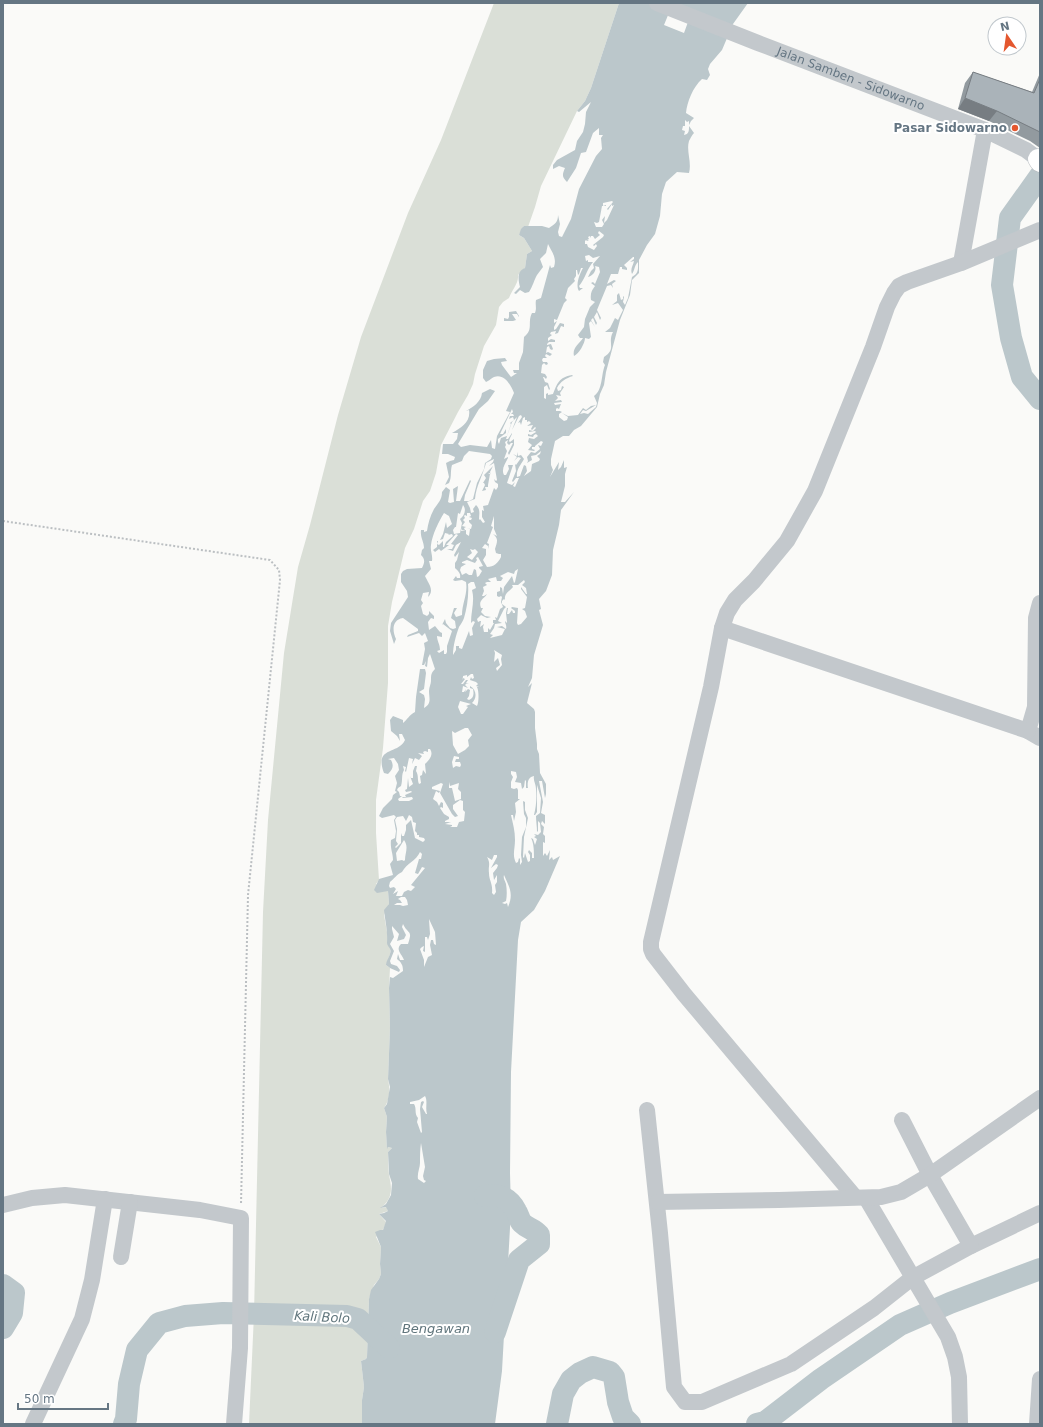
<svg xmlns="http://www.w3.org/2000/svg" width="1043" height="1427" font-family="'DejaVu Sans',sans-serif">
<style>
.green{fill:#dadfd7}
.water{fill:#bbc7cb;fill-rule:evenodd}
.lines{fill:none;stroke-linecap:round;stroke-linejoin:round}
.river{stroke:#bbc7cb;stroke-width:22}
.major-casing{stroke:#b5babe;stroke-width:21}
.path{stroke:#bbbfc2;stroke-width:2;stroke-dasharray:2 2;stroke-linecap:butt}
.minor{stroke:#c3c8cc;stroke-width:16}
.major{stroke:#fff;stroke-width:20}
.wall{fill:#929a9f}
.shaded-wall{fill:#777d82}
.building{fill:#aab3b9;stroke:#777d82}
.poi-dot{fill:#e4572e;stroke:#fff;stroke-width:1.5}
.labels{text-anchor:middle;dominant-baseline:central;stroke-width:4;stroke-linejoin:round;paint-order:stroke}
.street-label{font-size:12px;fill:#657683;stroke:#fff}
.poi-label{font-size:12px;font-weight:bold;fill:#657683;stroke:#fff;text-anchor:end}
.water-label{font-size:13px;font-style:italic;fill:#60757c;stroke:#fff}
</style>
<rect width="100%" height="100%" fill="#fafaf8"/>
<path class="green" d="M494,3H619L591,88L585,101L577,111L541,186L535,207L528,227L524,226L519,235L524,238L532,251L527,254L525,268L518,275C519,283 512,290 509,298L503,302L499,307L496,325L484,346L475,374L473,384L468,395L458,412L441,445L436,473L430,491L423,501L414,529L405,548L392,602L388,626V683L383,748L376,800V833L379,880L376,884L388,891L389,904L384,915L390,949V954L386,965L390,968L389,988L390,1028L388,1079C390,1088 390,1100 384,1108L387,1117L386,1132L387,1148L388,1147L392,1148L388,1152C388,1160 388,1168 389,1175C392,1189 393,1198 381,1208L387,1207L388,1211L379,1214L386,1222C384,1229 382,1232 376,1237L381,1247L380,1264L381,1274L379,1279L374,1285L369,1299L367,1357L366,1359L361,1361L364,1387L362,1400V1424H249L254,1314L263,912L268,820L284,653L298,567L310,525L338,415L361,337L408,213L441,140Z"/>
<g class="water">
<path d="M619,3H748L733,24L722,50L710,64L708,69L710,75L707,80L702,79C693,87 687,102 686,113L694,118L691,121L689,125V121L687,122L685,120V126H683L682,130L685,131L684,135C689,134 689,131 689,126L694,133C692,135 690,139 689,141C686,151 692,162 689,173L677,172L666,182L662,194L660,216L655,234L647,245L639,260V273L632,280L630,295L620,320L606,372L604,385L600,394L597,407L581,426L574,430L569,436H563L555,441L551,459V465L553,470L550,477L559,462L558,470L561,467L564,460V468L567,467L565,474V486L561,502H565L574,492L561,510L559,525L553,550L552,575L546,591L539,599L541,609L539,610L543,625L534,655L532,678L528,687L532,683L527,703L534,709L535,712V728L537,744V749L539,754L540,773L546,784V794L545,798L542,781H539L543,802L541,813L545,815V824L542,821L541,824L544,827L543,834L545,836V843L543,842V856L545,853L547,856L550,850L549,860L552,857L553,860L560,856L545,891L534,910L521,922L518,940L511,1072L510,1173L511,1210L502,1371L495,1424H362V1400L364,1387L361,1361L366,1359L367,1357L369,1299L371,1290L379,1279L381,1274L380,1264L381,1247L375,1232L380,1230H383L386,1221L379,1214L384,1213L388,1211L386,1207L380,1208L386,1204L391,1195L392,1183L389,1174L388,1152L392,1148L388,1147L387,1149L386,1132L387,1117L384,1108L387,1104L390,1087L388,1079L390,1028L389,988L390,977L393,978L403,971C403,965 401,962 397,959L398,954L400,960H404C402,954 395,950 401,944H408C413,929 408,935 403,924L402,927L406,935L404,939L397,941L399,934L392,926V929L394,937L390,944L394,951L390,961L391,964L397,966L400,970L399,972L390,968L386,965C386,960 392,954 390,949C389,947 387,945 387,943C388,931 385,921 384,910L389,904L388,891L377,893L374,890L379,879L393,875L390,864L393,860C393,853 390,849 391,840L395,838L396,831L394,820L396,817L394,815L382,818L379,816L383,808L392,799L393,795L397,792L395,791L397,783L395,776L399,770L398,764L394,758L388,759L391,760C394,766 393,769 388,774L384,773C374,746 398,755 405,740L402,734H399L400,741L397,736L391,731L390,720L393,716L403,720V723C408,719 409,715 415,712L416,697L420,669H425L426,673L424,689L419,692L424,695L425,699L424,708C432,704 429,698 429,691C429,687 431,684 431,681C431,675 431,673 435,669L430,654L428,658L427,667L425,666L426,661L424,665H422L425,649L424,643L428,641L425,633L422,636L419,633L407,637L408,635L418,631V629L403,618C392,620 392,630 396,639L394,644L390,631L391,623L408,597L407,591L401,582V574L403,571L407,569L422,568C425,562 425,559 421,555L422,550L424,548C424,542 420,537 421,530H424V532L427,531C428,524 430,516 434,509C438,503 442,500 442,492L446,487L450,490L448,502L450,503L454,502L453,489L458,486L456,501H460L470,480L471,481L465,495L464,501H469L473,499L477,483L484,469L485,463L491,459L492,456L490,454L469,451L464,456L462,461L452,465C450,472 452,477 449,483L445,485L449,477L446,463L450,461L454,460L455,457L448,454H442L443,444H453L457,439L458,433H452C461,428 471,422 469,410L466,411C473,407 481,402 482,393L490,389L495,391L488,401L479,409L458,444L461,447L470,445L487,447L491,440L492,448L495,449L497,436L510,412L506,411L514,393C511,385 504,373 494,377C490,379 489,381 486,382L483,378V370L487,361L494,359L505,358L507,361L501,362L502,365L511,377L517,373H514L513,370H519V363L523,352L524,337C534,329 527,323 532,313H535C537,308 535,305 536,300L541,298L550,265L551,268L554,267C557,258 552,252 548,244L546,253L540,259L543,267C541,270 539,272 537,275C534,280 533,286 529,292L525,293L520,290L516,294L514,293L520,287C518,279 517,271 525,268L527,254L532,251L524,238L519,235L521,229L524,226H542L549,228C555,224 558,222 558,215L560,224L558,232L559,236L562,237L571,219L579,189L596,156L602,149L601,138L603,135H599V128L593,133L586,152L581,153L576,168L567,182C562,177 562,175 565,168L559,166L553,169V165L557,160L575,150L577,141L583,132L585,124L586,112L591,102L579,112L577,111L585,101L591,88ZM673,3L692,11L684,33L664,25ZM612,201L613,202L607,209L608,210L612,204V206L614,205L607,220L604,223L605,216L602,220L604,224L602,227H596L594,222L597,223L599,222L602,206H606V205L603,206V203ZM599,231L604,235L603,237L593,245L594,246L596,244L597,246L594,250L588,247L587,244H585V241L586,240L587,241L589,240L587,239H589L588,237L590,236L591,238V236H593L595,239L600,235L598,233ZM589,255L593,258L600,256L593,264L594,268L591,271L588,277C593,276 597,270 595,266L599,267L600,272L595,284L593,282L591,283L595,286C592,290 590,293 591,300L595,302L590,307L585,319L584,327L578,335L580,338H583C579,344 572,348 574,356C579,354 585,343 585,338L589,339L591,337L589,323L591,321L595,327L591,320L593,318L596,325L597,323L594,317L597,312L600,320L601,318L597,310L607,286L611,285L613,288L612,284L616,281L614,280L607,284L611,274H618L620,267H622V269L627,270V268L624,265L633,257H634V259L630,262L634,261C633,266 630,269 632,274C635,270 634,266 638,262C638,269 639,273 632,277L628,298L625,305L623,302L624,297L623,296V299L621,300L619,293L617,295V301L612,305L618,303L623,310L618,320L615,318L610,328L605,332H613C607,343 617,349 604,357L603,362L605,365C601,374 603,390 594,396L597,403L596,407L588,414L584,413L580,414L583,410L586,411L596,405L591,406L586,410L583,408L578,415L568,416L562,413L568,417L567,420L564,421L559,417V414L562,412L560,411H556V409L557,408L559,409L561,404L555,405L554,403L562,402L561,400L555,401L558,398L556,395L561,396L560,393L564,387L562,386L561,390L558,391L557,388C560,382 566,378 573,376L572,375C559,377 557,384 553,394L548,395V393L546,394V399L544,398V387L547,385L549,390L550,389L548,383L545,382L543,377H544L546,379L547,377L545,374L541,373L542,365L544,363L546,365L548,364L547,362H543L542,360L543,358H547L545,356L546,354L550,356L552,354L548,352L546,353L547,347L549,346L550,349L552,350L553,349L551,344L547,345V344L549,342H555V340L551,339L548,341V338L552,335L550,334L551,332L556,331L555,334L558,333L561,326L564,327V324L560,323L556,329L554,330V327L557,321L554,323V319L557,320L564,303L567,300L565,298L568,288L575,281L574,279L576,276V270H577L578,275L579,274L581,268H583C580,273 575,285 579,291L583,288H580L579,286C585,279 587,269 593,262H588V260L586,261L585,256ZM512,409L513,412L511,414H513L514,416H510L509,419L513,417L514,420L510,423L511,424L507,436L501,438L499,444L498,442V439L506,433V429L503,434H500ZM521,415L522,417L518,423L520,422L521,425L523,418L525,417V420H527V422L529,421L531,423L527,426L533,425L531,429L532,430L535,427L536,428L533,431L529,430V432L535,431L536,432L531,435L528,434V436L533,437L534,435L536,434L538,436L534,439L529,438L528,442L532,445L528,450L534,451L535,450L532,449V447H535V446L541,441L543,442L541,446L538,445L540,449L535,453L531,452L527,457L528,461L527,463L532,460L531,456L536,455L541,451L540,454L537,456L540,459L539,461L532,464L531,471L524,476L527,471L526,466L524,465L520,476L517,477C516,469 521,465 524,459L521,455L518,456L517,452V456L513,454L517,457L514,461L518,457L521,458L516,465L515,464L516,471L512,481L513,482L516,478H519L515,487L513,486L515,482L512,485L507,483L513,465H508L509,469L506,475H504C501,469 505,464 508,458V457L504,459L507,451L505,447L506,445L505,442L508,440L507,443L509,445L507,447L511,443H513L508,453L509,455L514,445V439L510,442L509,441L510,438L512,434V433L508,439H506L512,422L517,417L512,430L519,416ZM494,459L493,462L489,466L494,463L497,480L496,481L494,479L495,482L498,484V487L496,490L494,488L488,505L483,506L484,511L482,510V517L485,522L483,523L480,519L479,520C479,514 481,510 476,505L473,509L474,512L471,513L470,508L467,502L475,499C476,486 483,475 486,463ZM463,505C467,510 464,516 460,519L462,523L460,533L454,534L453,530L455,527H456L458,513L460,514ZM444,513L449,516L452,524L447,528L446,522L443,534L440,540L443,539L445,533L449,534L448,535L452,534L453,536L446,542L444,547H443V541L439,545L437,544L438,541H437V547L433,550L435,552L439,549L441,551L449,545H446L456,534L458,535L451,544L454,545L452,549H447L453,551L456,545L461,542L454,555L455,557L459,552L457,560L455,563V568C458,571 461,573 460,578H457L456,576L453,580L455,581L462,580L466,582C468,594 462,603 462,615L456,617L454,613L457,608H454L451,618L455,621L456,628L453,629L450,628L446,623L445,619L442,625L443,624L452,631L447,646V652L446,654H444V650L439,653L437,651L440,650C440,644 437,641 437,636L442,637V633L440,632L435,626L429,630L428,622L431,618L434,619V616L429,611V614L427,616L423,614L421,606L423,603L421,600L423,593L429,592L428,597C435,590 428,583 425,576L431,569L429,561H432C433,556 430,551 431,545C432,535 439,521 444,513ZM467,513H470L471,516L469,517L472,518L471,520H469V522L472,525L471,529L467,528L470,529L469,536L466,534V530L461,531L462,528V530H465L464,528L466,527L462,526L465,522L463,520L467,516L465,518L464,516L465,515L467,516ZM494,516V529L497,536L493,534C499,539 497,542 495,549L496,553L499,554H501V557C498,563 494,567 487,567L483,560L486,555V549L482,548L485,544L488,546V549L489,544L487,543L493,527L491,526ZM470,549L473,550L475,549L478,552L472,560L467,557L472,553ZM478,557L483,566L479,567V568L482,571L479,576L477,577L476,570L474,569L472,575H469L466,573L462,575L460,570L461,567L466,564L462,563V562L467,560L475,563L477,560L476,558ZM518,569L515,582L514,583L512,576L504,587L503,594L502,588L500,587V591L497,592V596L499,597L501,596L502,597L501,602L503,607L500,609L497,618L495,617L496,620H493V623H494L490,630L488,628V632H484L483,627L484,624L480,627L481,621H480L478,622L477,619L481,615L487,618L491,617L485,616L481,612L483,608H481C478,600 484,599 487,594L484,596H482L484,591L483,587L487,585L485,583L487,582H491L488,579L496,577L497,581H501L503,578L500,576L508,572L514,574L515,571ZM524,580L525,582L522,585L526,588L527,594H526L521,587V589L527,597L525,608L522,609L525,611L527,617L521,624L518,625L517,623L518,608L512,607L511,608L515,611V613H513L512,610L509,614H507L508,608H507L506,613L507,622V623L505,621C505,624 507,625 506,629L502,626L497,627L505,629L502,635L490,638L493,635L490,634L494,628L495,624L502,623L498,621L504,609L506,607L502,604V601L504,599L505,600C504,593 510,591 513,587L512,585H518ZM471,582H474L476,588L472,590C475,601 471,611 471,623L473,621L475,622L472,628L473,635L470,636L469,631L462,649L459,648V646H456V650L453,655C453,646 456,635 459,627C461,624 463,621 464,618C467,608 469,595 468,584ZM494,650L502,655L501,659L502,665L497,671L496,668L500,665L498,658L494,662L495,653ZM471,674H473L474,678L472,679L471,677L470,680L476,682L478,684L476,686L479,687H477C479,691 479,702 477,706L472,703C477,698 477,690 470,686V688L473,689C474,694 474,698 469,700L467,699L469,696L470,690L468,689L465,692L466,689L464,692H462L463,686L468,688L465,685L467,683L469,684L466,683L468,680H466L463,684H461L465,679L463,678L462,680L463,677L466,678L463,677V676L467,675V677ZM460,701L471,704L466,706L468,707L463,714H461L458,707ZM465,728H468L472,735L468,740L469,746L465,750L458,754L453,745L452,731L455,733ZM428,749H430C434,755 429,760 425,764L426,774L423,770L422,775L420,776L421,783L419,784C417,779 419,776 416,771L417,766H415L413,771V778H411L410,776L413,784L409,787L408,778L407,789L405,790L406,792L411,791L412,792L405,795L406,797H403L402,798L412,797L413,799L409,801H399L398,799L402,796H400L399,792L397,790L398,788L401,786C403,780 401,775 404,770L403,766L406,767L405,771L406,772L409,758L413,759L412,764L415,758L419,760L422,756L418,753L424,754L423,752L425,751L428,752ZM454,756L459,757V759H456L455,762H460L461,765L460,767L456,766L453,768L452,762ZM511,771L516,772L517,777L515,782L521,783L522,789L524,787L525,780L526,781V788H528C527,783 528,777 534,776C533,781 536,784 536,789C537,798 536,807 534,815H535L537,812V785L541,798L540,813L536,816C536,821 537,827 537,832L538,831V821L540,823L541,832L538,835L534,834L536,836L534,837L537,839L535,845L533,839L531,838C534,843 534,852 534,858H532V853L529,850L528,852L530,855V861L528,862L525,853L524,858L523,857L524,837L528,818L525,810V802L523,801L524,814L526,818V827L522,837L521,855L522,862L520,865V859L519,858L518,862L516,863C512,855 515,849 515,840C515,831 513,824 511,815H513L514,821L516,812L515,803L520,799H518V790L517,788L514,789L511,788V782L513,777L511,774ZM449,782L450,786L459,783L458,789L461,792V799L455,801L452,788H449ZM441,783L443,784L440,793L452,814L455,817L458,816L453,809V805L460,800L463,801V810L465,812L464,821L459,822L457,827H450L452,826V825L445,824L451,822H445V821L449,819V817L444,814L440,808L441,807L443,808V803L441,802L439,806L437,802L433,799L436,791L439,793L440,791L432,789V787ZM409,815L412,817L413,822L416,823L415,831L417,833V835H419V837L424,838L425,840L423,842L415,838L411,820L406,825V830L404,836H402L401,833V843L396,848L395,847L398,844L396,841L397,829L395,820L397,817L403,816L406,821ZM404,840C409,847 405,853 405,860L404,861L402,860L397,861L396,853ZM420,852L422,854L421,859H419L415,873L418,874L422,867L425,868L411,885L415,887L411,891L408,890L404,892L402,896H396L398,891L393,894L396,889L394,887L390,888L389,886L390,882C394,879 397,874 402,872C407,863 416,861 420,852ZM494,855H497V857L491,868L496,864L498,865L497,868L493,873L494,880L497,875V882L495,885L496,892L494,895L492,893C493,883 489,881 489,873C488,866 491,864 487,857L492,860ZM504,875C509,887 514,893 508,907L507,903L505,904L502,903L506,901C507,896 507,890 506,884C505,880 503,879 504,875ZM401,897H405L407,900L408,905L403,906L400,905H394L397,903H402L400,900L398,899ZM429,919L435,932L436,945L434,944L433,940H431L430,945L432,955L428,957L424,967V960L420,949L422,947L424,946L423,951L425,952V937H427L428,940L430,934ZM425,1096C428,1101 425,1108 427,1114H426L422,1107L424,1102L423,1101L421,1102L420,1109L422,1132L421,1133L417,1122L418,1118C414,1113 417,1109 414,1104H410V1102L419,1100ZM421,1143L425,1167L423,1176L424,1180L426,1181L424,1183L418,1179C417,1173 420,1168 420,1163C420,1156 420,1150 421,1143Z"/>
<polygon points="516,311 519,316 519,317 517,314 512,314 516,320 513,321 504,321 504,318 508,319 509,317 509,312"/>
<polygon points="493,466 490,472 491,475 490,473 488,474 490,474 488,485 488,487 485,487 486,490 482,491 485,485 484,483 483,483 486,478 484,475"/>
</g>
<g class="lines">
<g class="river">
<polyline points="1040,176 1010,218 1002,285 1011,338 1022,377 1040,399"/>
<path d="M485,1196C500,1193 510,1199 516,1211C519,1215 519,1220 522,1223C528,1229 533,1228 539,1235V1244L519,1260L495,1332"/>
<polyline points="3,1285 14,1293 12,1313 3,1328"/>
<polyline points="124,1424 126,1419 129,1384 137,1350 159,1323 185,1316 223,1313 347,1316 358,1319 389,1348"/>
<polyline points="557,1424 563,1394 571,1380 580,1373 593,1367 610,1372 614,1377 618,1402 623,1417 630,1424"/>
<polyline points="757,1424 765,1422 821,1379 900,1325 950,1303 1040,1269"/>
</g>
<g class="major-casing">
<polyline id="major" points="1038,159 1040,162"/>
</g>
<polyline class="path" points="3,521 270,560 279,570 280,580 248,895 241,1204"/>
<g class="minor">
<path id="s1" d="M657,3L758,43L985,130L1026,150L1038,159"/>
<polyline points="961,263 985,130"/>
<polyline points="1040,603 1036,618 1035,707 1028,731 1040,738"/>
<polyline points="722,628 1028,731"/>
<polyline points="647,1110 660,1233 674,1387 685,1402 702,1402 791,1364 874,1308 912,1278 971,1246 1040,1213"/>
<polyline points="902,1120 930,1175 971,1246"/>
<polyline points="855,1197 684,994 653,954 651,949 651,942 711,687 722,628 727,613 735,600 754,581 787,541 815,491 873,347 887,307 894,293 899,286 907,282 961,263 1040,230"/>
<polyline points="866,1198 948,1337 955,1357 959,1377 960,1424"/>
<polyline points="657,1202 779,1200 881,1197 901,1192 930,1175 1040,1098"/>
<polyline points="3,1205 32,1198 65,1195 200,1210 241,1218 240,1348 234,1424"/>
<polyline points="121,1257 130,1202"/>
<polyline points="33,1424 82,1319 92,1280 105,1199"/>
<polyline points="1037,1424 1040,1379"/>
</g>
<use href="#major" class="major"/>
</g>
<polygon class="wall" points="973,72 1032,92 1040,73 1040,148 1030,141 989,121 958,109 965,83"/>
<polygon class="shaded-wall" points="965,98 997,111 989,121 958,109"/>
<polygon class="building" points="973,72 1034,93 1040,79 1040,132 997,111 965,98"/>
<circle class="poi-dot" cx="1015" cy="128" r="4"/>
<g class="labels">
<g class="street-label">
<text stroke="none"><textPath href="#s1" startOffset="208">Jalan Samben - Sidowarno</textPath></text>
</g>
<g class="poi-label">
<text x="1007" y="128">Pasar Sidowarno</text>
</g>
<g class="water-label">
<text transform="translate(322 1317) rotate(3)">Kali Bolo</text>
<text x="436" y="1328">Bengawan</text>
</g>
</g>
<rect width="1043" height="1427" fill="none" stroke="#657683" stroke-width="8"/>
<g transform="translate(1007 36) rotate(347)"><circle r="19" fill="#ffffff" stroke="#c1c8cd"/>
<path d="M0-3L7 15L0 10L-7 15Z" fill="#e4572e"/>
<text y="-6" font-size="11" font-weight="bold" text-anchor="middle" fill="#657683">N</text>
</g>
<path d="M18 1403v6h90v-6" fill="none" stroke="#657683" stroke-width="2"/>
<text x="24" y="1403" font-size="12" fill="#657683" stroke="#ffffff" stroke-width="3" paint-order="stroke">50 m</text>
</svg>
